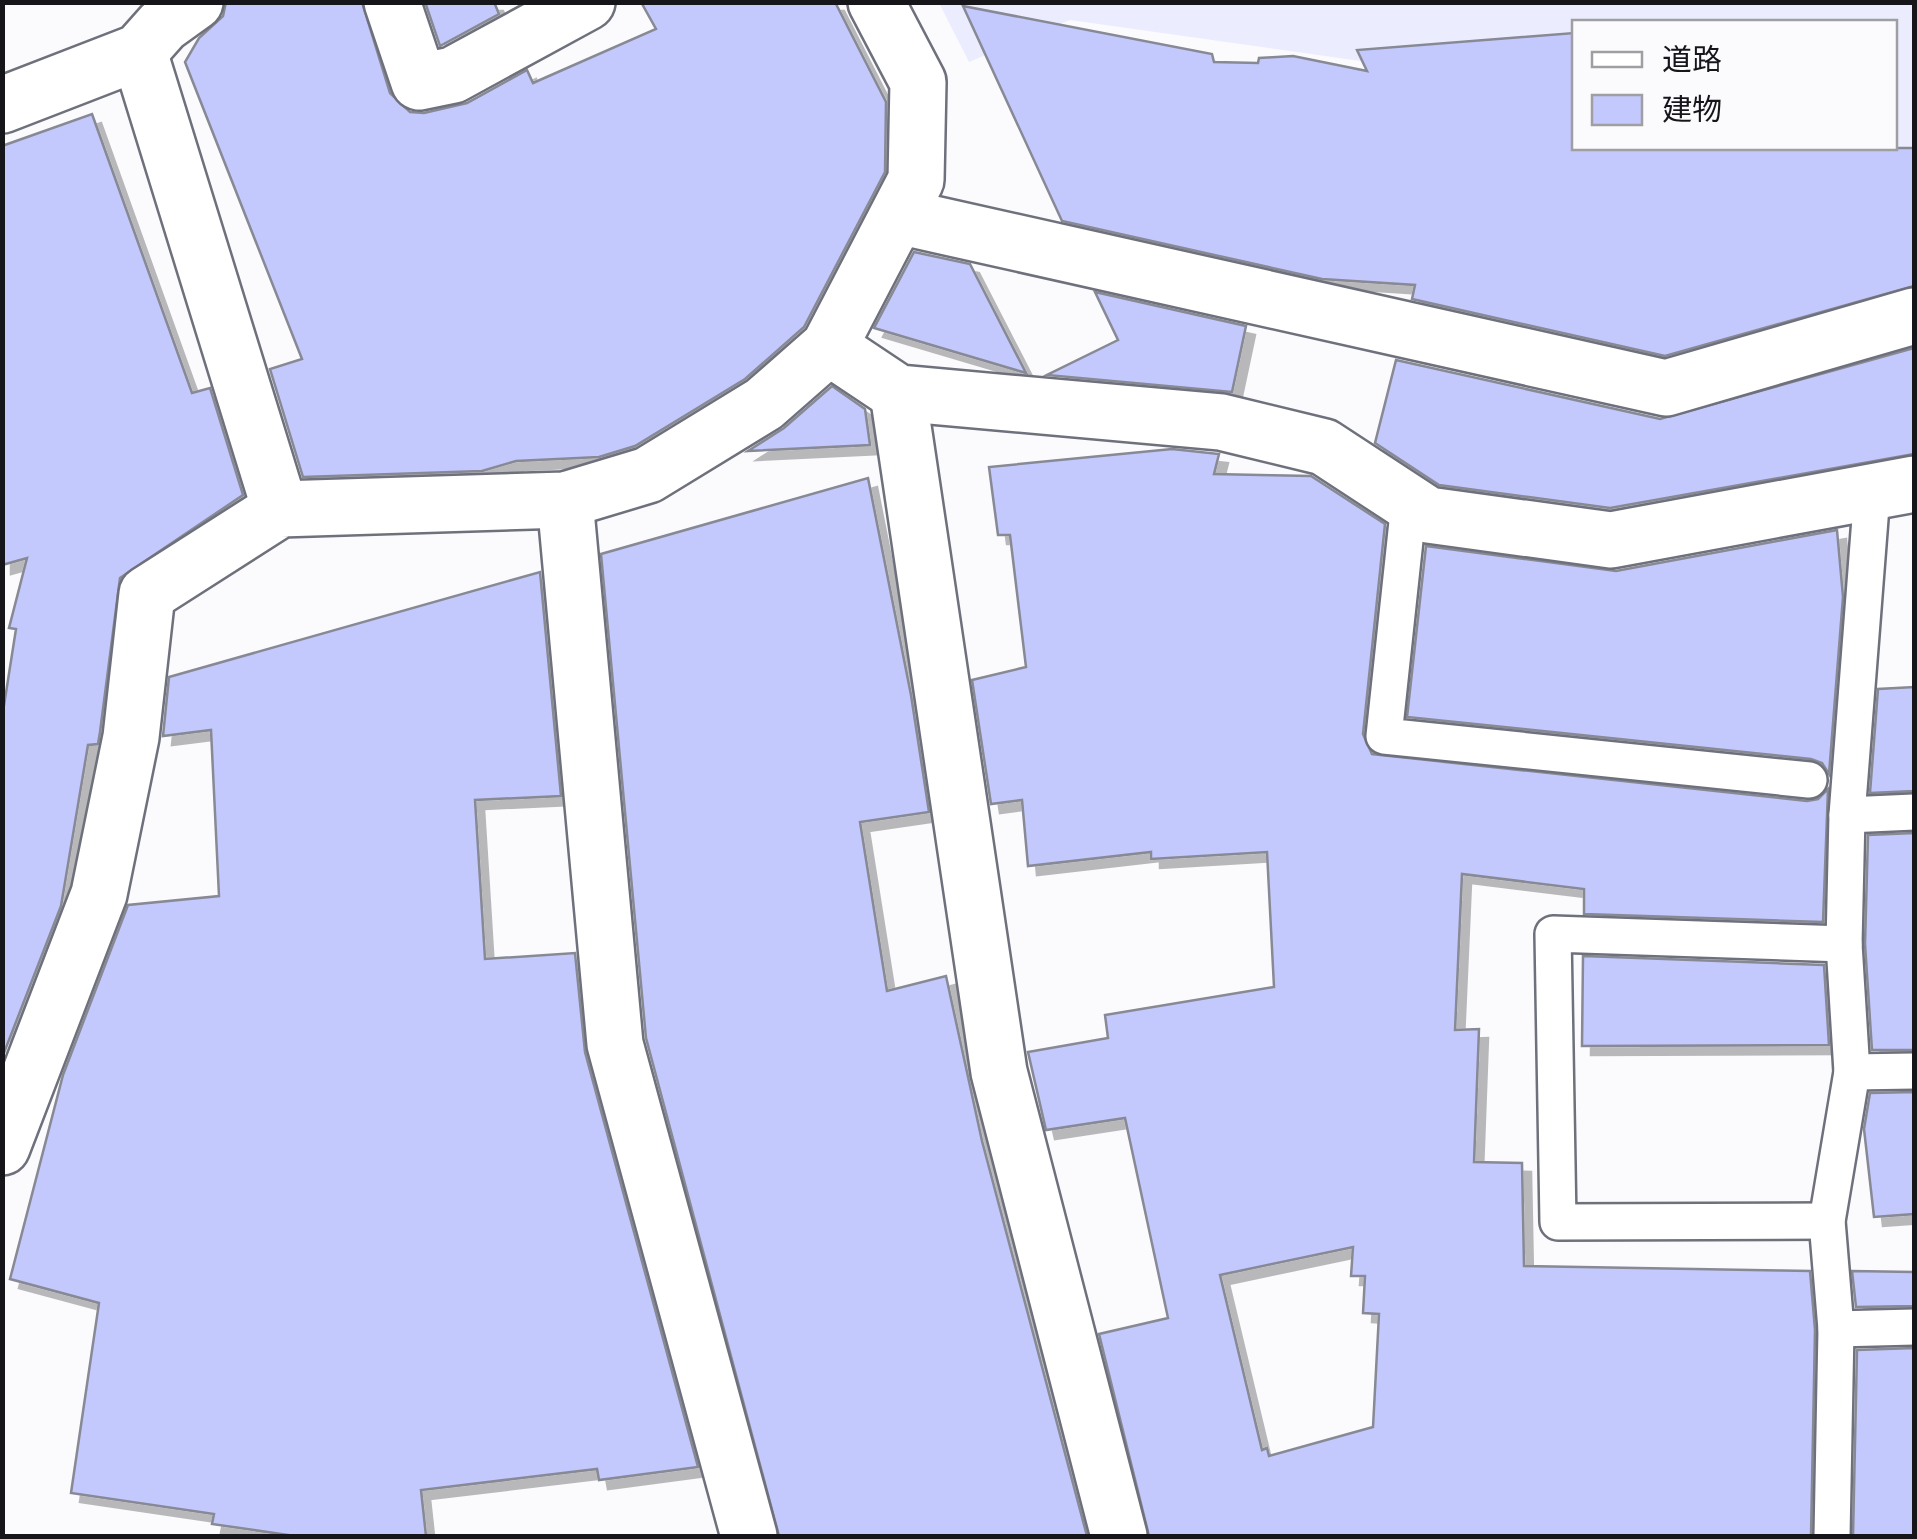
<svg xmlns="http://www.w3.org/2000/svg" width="1917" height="1539" font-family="'Titillium Web','Noto Sans JP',sans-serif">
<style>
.built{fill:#ebedfe}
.building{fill:#c3c9fc;stroke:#878995;stroke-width:2.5;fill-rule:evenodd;filter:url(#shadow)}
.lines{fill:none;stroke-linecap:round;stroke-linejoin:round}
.service-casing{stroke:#6e707c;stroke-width:40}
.minor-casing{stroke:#6e707c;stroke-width:60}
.service{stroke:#fff;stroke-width:35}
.minor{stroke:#fff;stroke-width:55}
</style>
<defs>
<filter id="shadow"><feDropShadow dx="9" dy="9" stdDeviation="0" flood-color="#0004"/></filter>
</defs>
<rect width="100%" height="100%" fill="#fbfbfe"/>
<polygon class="built" points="939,3 1914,3 1914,286 1830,314 1775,148 1894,148 1894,22 1574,22 1574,63 1502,81 1070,20 969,62"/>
<g class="building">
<polygon points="226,2 362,2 390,93 410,112 424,113 467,103 527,70 533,83 656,29 641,2 835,2 886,102 885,172 804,327 745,379 635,446 599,457 516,461 482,471 303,477 270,369 302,359 185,62 199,38 223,16"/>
<polygon points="425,2 494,2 499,14 440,46"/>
<polygon points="963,6 1212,54 1214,62 1258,63 1259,58 1293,56 1367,71 1357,50 1574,33 1574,148 1914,148 1914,286 1665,356 1412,299 1415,285 1322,279 1062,221"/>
<polygon points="92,114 192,393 210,388 243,495 120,578 100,732 98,744 88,745 61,906 2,1058 2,718 16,629 9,628 27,558 2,565 2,146"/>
<polygon points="914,252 970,264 1026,373 874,328"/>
<polygon points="1095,292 1246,326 1232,392 1047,375 1118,340"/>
<polygon points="1914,348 1914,454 1610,508 1439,485 1375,443 1396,360 1660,419"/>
<polygon points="832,386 865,409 870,445 748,451 784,428"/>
<path d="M1172,449L1219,454L1214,474L1311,476L1385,524L1363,734L1372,754L1807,801L1818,799L1828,789L1823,922L1584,914V889L1462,874L1455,1030L1479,1029L1474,1162L1522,1163L1524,1266L1810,1271L1815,1330L1811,1536H1149L1099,1334L1168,1318L1125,1118L1046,1130L1028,1052L1108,1038L1105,1015L1274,987L1267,852L1151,859V852L1028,866L1022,800L991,804L972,680L1026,667L1010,535H998L989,467ZM1353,1247L1351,1276H1365L1363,1313L1379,1314L1373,1427L1269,1456L1267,1448L1262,1450L1220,1275Z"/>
<polygon points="868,478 911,695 929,812 860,822 887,991 946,976 982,1141 1087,1536 779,1536 646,1038 601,554"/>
<polygon points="1837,530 1843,597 1829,774 1822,763 1811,759 1407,717 1426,546 1616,571"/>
<polygon points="540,572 561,796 475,800 485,959 575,953 585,1052 698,1467 599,1480 597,1469 421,1490 426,1536 295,1536 212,1524 214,1514 71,1493 99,1303 10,1279 63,1075 128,905 219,896 211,730 163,736 169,677"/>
<polygon points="1914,687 1914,791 1870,793 1878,689"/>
<polygon points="1914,833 1914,1050 1872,1050 1865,944 1868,835"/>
<polygon points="1583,956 1824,965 1829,1045 1582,1046"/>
<polygon points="1914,1092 1914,1214 1874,1217 1864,1129 1870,1093"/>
<polygon points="1852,1271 1914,1272 1914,1306 1856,1307"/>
<polygon points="1914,1348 1914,1536 1853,1536 1857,1350"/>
</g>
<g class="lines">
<g class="service-casing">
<g id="service">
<polyline points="1409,503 1384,736 1809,780"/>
<polyline points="1847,815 1914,812"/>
<polyline points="1852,1072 1914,1071"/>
<polyline points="1827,1221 1558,1222 1553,934 1844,944"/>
<polyline points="1836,1329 1914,1327"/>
<polyline points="1832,1536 1836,1329 1827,1221 1852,1072 1844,944 1847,815 1872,493"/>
</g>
</g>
<g class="minor-casing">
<g id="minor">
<polyline points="392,2 419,82 453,75 587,2"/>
<polyline points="139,52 280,509"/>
<polyline points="2,105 139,52 163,25 195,2"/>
<polyline points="898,216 1666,388 1914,316"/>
<polyline points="829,347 898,393 1221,422 1324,447 1428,515 1611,540 1914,484"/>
<polyline points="898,393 999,1072 1119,1536"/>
<polyline points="565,500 615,1044 749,1536"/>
<polyline points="2,1147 99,894 131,737 147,594 280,509 565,500 648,475 764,404 829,347 916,180 918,82 876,2"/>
</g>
</g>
<use href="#service" class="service"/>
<use href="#minor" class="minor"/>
</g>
<rect width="1917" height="1539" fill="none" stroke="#15151a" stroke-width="10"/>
<rect x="1572" y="20" width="325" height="130" fill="#fbfbfe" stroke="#9f9fa3" stroke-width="2.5"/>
<rect x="1592" y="52" width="50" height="15" fill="#ffffff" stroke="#9f9fa3" stroke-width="2.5"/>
<text x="1662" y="70" font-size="30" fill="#15151a">道路</text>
<rect x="1592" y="95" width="50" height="30" fill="#c3c9fc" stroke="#9f9fa3" stroke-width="2.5"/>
<text x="1662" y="120" font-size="30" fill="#15151a">建物</text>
</svg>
